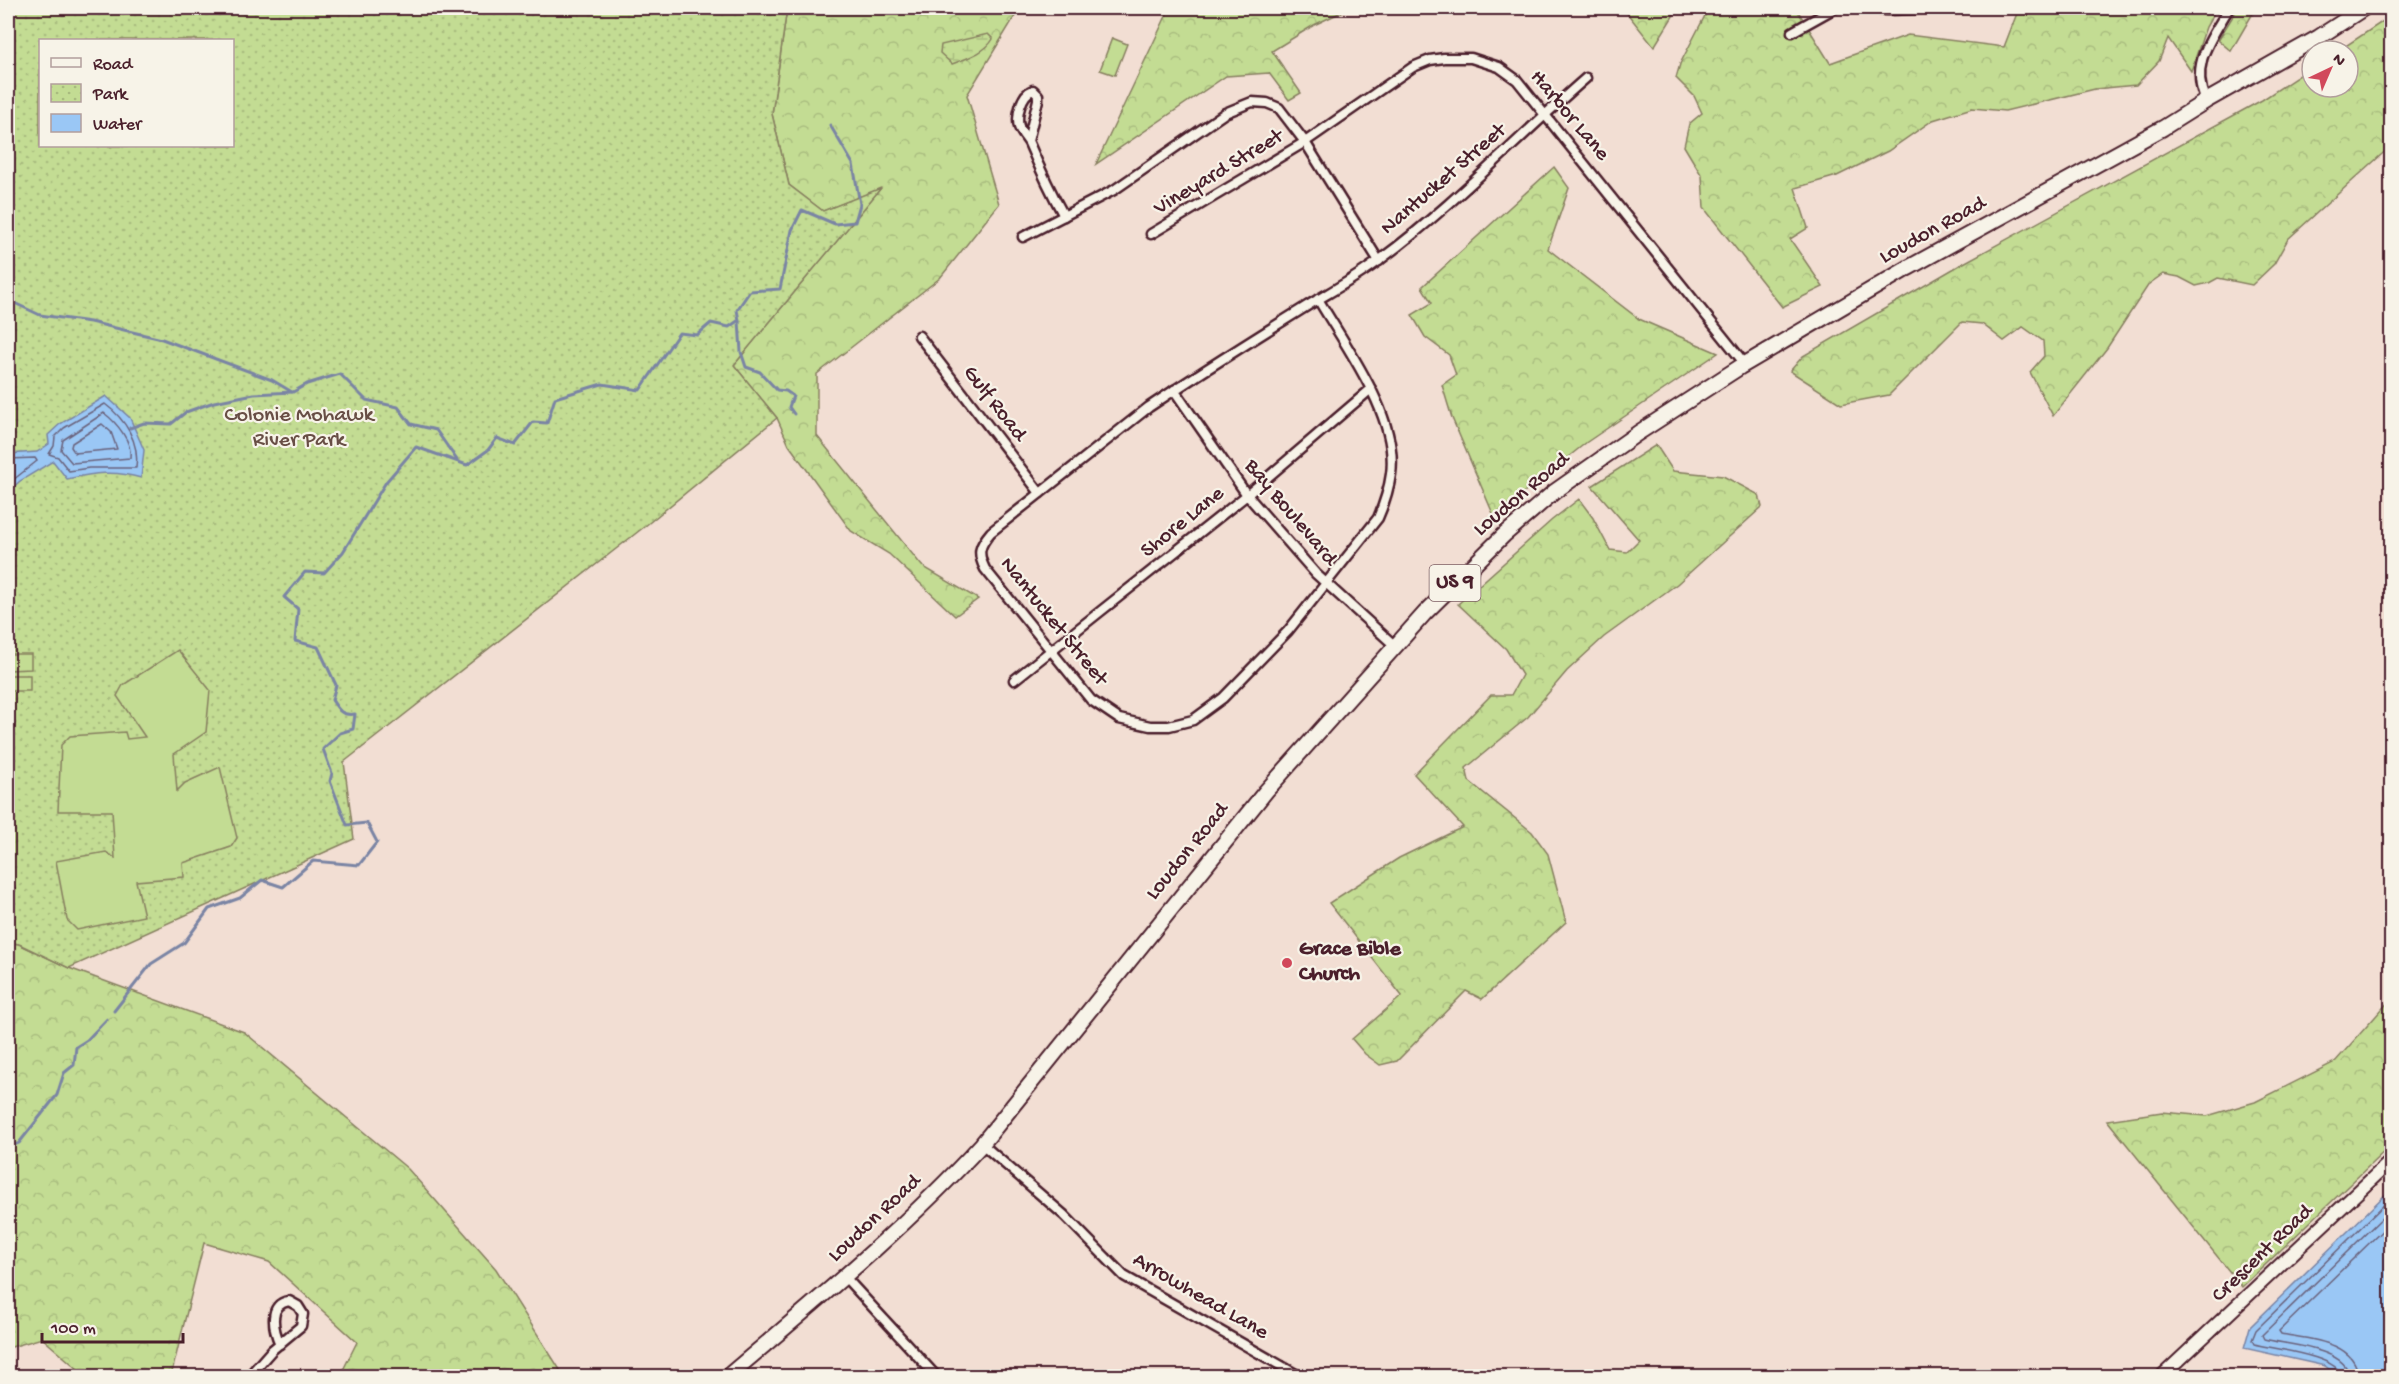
<svg xmlns="http://www.w3.org/2000/svg" width="2399" height="1384" font-family="'Gochi Hand',sans-serif">
<style>
.forest{fill:url(#forest-crowns);stroke:#867e5f;stroke-width:1.5}
.wetland{fill:url(#wetland-marsh);stroke:#867e5f;stroke-width:1.5}
.park{fill:url(#park-dots);stroke:#867e5f;stroke-width:1.5;fill-rule:evenodd}
.pitch{fill:#c3dc93;stroke:#867e5f;stroke-width:1.5}
.water{fill:#9ac7f5;stroke:#7a84a4;stroke-width:1.5}
.lines{fill:none;stroke-linecap:round;stroke-linejoin:round}
.shore{stroke:#6a627c;stroke-width:1.5}
.stream{stroke:#7a84a4;stroke-width:3}
.street-casing{stroke:#4a1f2b;stroke-width:13}
.secondary-casing{stroke:#4a1f2b;stroke-width:16}
.primary-casing{stroke:#4a1f2b;stroke-width:18}
.street{stroke:#f7f3e8;stroke-width:8}
.secondary{stroke:#f7f3e8;stroke-width:12}
.primary{stroke:#f7f3e8;stroke-width:14}
.poi-dot{fill:#d1495b;stroke:#f7f3e8;stroke-width:2}
.labels{text-anchor:middle;dominant-baseline:central;stroke-width:4.5;stroke-linejoin:round;paint-order:stroke}
.shield{fill:#f7f3e8;stroke:#7e5f64;stroke-width:1.5}
.shield-label{font-size:21px;font-weight:bold;fill:#4a1f2b}
.street-label{font-size:22px;fill:#4a1f2b;stroke:#f7f3e8}
.park-label{font-size:22px;fill:#684e45;stroke:#f7f3e8}
.poi-label{font-size:22px;font-weight:bold;fill:#4a1f2b;stroke:#f7f3e8;text-anchor:start}
</style>
<defs>
<pattern id="forest-crowns" width="20" height="18" patternUnits="userSpaceOnUse" patternTransform="scale(1.5)"><rect width="20" height="18" fill="#c3dc93"/><path d="M2 6a3 3 0 1 1 6 0M12 15a3 3 0 1 1 6 0" fill="none" stroke="#a9bc7f"/></pattern>
<pattern id="wetland-marsh" width="20" height="14" patternUnits="userSpaceOnUse" patternTransform="scale(1.5)"><rect width="20" height="14" fill="#c3dc93"/><path d="M1 5h8M5 5V1M11 12h8M15 12V8" fill="none" stroke="#a9bc7f"/></pattern>
<pattern id="park-dots" width="8" height="8" patternUnits="userSpaceOnUse" patternTransform="scale(1.5)"><rect width="8" height="8" fill="#c3dc93"/><path d="M2 2h.1M6 6h.1" fill="none" stroke="#a9bc7f" stroke-width="1.8" stroke-linecap="round"/></pattern>
</defs>
<rect width="100%" height="100%" fill="#f2ded3"/>
<filter id="ink" filterUnits="userSpaceOnUse"><feTurbulence type="fractalNoise" baseFrequency=".0167" numOctaves="2"/><feDisplacementMap in="SourceGraphic" scale="12" xChannelSelector="R" yChannelSelector="G"/><feConvolveMatrix kernelMatrix="1 2 1 2 8 2 1 2 1" color-interpolation-filters="sRGB"/></filter>
<g filter="url(#ink)">
<g class="forest">
<polygon points="787,8 1020,8 967,95 999,204 940,278 817,374 817,436 922,566 978,599 955,616 889,554 851,531 789,445 777,418 734,365 880,189 823,211 789,185 772,114"/>
<polygon points="1152,8 1350,8 1314,25 1272,51 1301,93 1289,100 1269,73 1226,76 1096,164 1167,14"/>
<polygon points="1623,8 1678,8 1654,47"/>
<polygon points="1709,8 1796,8 1830,63 1908,35 2004,47 2019,8 2217,8 2206,27 2191,71 2168,38 2159,61 2136,85 2095,89 2005,111 1972,108 1933,120 1888,151 1837,176 1795,188 1808,228 1790,239 1823,287 1782,307 1704,208 1702,176 1684,146 1689,124 1702,113 1694,96 1676,78 1680,64"/>
<polygon points="2238,8 2256,8 2231,51 2218,40"/>
<polygon points="2391,16 2391,146 2288,239 2274,264 2252,285 2218,278 2209,283 2196,286 2179,277 2163,274 2149,284 2107,348 2053,416 2030,372 2044,356 2043,341 2023,327 2004,341 1982,324 1962,322 1889,395 1841,404 1790,371 1803,356 1960,265 2262,100 2312,67 2312,87 2348,87 2348,51 2338,51"/>
<polygon points="1554,167 1569,188 1548,249 1639,319 1718,353 1587,442 1494,516 1452,418 1442,385 1456,375 1449,355 1425,337 1412,315 1432,303 1422,287"/>
<polygon points="1656,445 1673,471 1723,476 1759,495 1762,507 1677,584 1604,637 1567,671 1528,717 1466,768 1469,781 1532,832 1548,854 1566,922 1482,999 1466,991 1397,1061 1380,1065 1365,1054 1352,1039 1402,996 1329,903 1399,858 1463,827 1414,774 1491,695 1511,695 1522,675 1506,649 1458,604 1552,520 1579,499 1593,518 1610,550 1627,552 1639,540 1592,486"/>
<polygon points="8,942 19,944 69,968 244,1032 408,1169 496,1269 564,1376 340,1376 357,1342 269,1262 204,1243 171,1376 86,1376 42,1338 8,1348"/>
<polygon points="2391,999 2391,1145 2242,1287 2107,1120 2162,1112 2207,1116 2255,1102 2335,1062"/>
</g>
<path class="wetland" d="M988,34L993,39C985,53 967,58 952,64L940,53L941,45Z"/>
<path class="park" d="M8,8H787L772,114L789,185L823,211L881,188L734,365L777,418L644,527L344,762L354,839L69,968L19,944L8,942ZM40,40H232V146H40Z"/>
<g class="pitch">
<polygon points="1112,38 1127,44 1115,75 1100,70"/>
<polygon points="178,650 210,690 206,732 174,754 177,791 185,783 220,767 237,838 231,847 183,863 184,877 136,881 144,916 77,930 67,920 56,861 106,852 115,858 112,811 58,811 61,745 70,736 125,732 127,739 145,737 117,696 123,685"/>
<polygon points="8,654 31,654 31,669 8,670"/>
<rect x="8" y="675" width="22" height="16"/>
</g>
<g class="water">
<path d="M106,396L130,418L144,450L141,478C115,470 94,473 67,479L53,461L20,481L8,492V454L37,452L49,444L48,435L60,424Z"/>
<polygon points="2391,1189 2391,1376 2338,1376 2325,1366 2244,1348 2250,1327"/>
</g>
<g class="lines">
<g class="shore">
<path d="M105,404C125,419 140,442 136,468H89L69,471L58,457L49,454L54,446L55,437L64,428Z"/>
<path d="M104,413C116,422 133,442 130,458L72,463L61,450L63,440Z"/>
<polygon points="102,424 111,432 117,449 75,453 71,447 72,443"/>
<polyline points="8,459 35,458 37,461 8,484"/>
<path d="M2341,1376C2339,1356 2273,1349 2254,1344L2252,1340L2256,1330L2392,1197"/>
<path d="M2349,1376C2347,1348 2286,1345 2264,1339L2262,1335L2392,1208"/>
<path d="M2358,1376C2356,1341 2307,1339 2281,1334L2279,1331L2392,1221"/>
</g>
<g class="stream">
<polyline points="8,300 40,315 90,322 162,339 272,380 292,392"/>
<polyline points="739,321 741,352 746,367 760,372 777,390 786,391 793,396 789,407 794,414"/>
<polyline points="130,428 144,423 171,424 186,412 214,402 254,394 293,392 307,384 340,374 366,400 398,407 411,424 436,430 457,460"/>
<path d="M114,1011L151,964L184,943L209,909L240,898L262,880L283,887L313,861L359,865L377,842L367,823L347,825L330,781L332,773L323,749L340,733L353,729L355,714C342,716 339,711 332,700L336,685L318,647L295,641L298,609L284,597L305,572L324,573L343,552L386,482L416,447L467,465L488,450L497,438L515,445L533,422L547,423L555,398L602,384L640,390L679,333L697,335L711,323L729,327L739,320L737,310L750,291L780,289L792,230L802,210L835,224L855,222L860,204L853,164L830,125"/>
<polyline points="8,1148 19,1143 57,1095 64,1073 74,1065 76,1047 87,1040 107,1019"/>
</g>
<g class="street-casing">
<g id="street">
<polyline points="1849,8 1887,10 1943,8"/>
<polyline points="1792,32 1835,8"/>
<path d="M2206,101C2189,65 2211,39 2229,8"/>
<path d="M1028,141L1038,100V95L1033,90C1021,94 1016,116 1019,127C1021,133 1026,138 1029,143C1040,169 1050,191 1064,216"/>
<polyline points="1151,234 1305,142 1413,67 1430,60 1444,58 1471,58 1499,67 1517,80 1745,364"/>
<polyline points="1023,237 1114,190 1225,113 1252,102 1267,103 1279,108 1305,142 1379,261"/>
<path d="M1318,299C1346,347 1399,417 1391,474C1389,489 1384,504 1378,518L1288,631L1223,698L1193,720L1169,726H1150L1119,719L1091,700L985,569C977,553 979,546 991,532L1149,407C1201,372 1254,339 1307,306C1332,291 1358,277 1381,259C1454,205 1517,138 1586,78"/>
<polyline points="919,336 1040,493"/>
<polyline points="1174,390 1247,495 1316,574 1394,645"/>
<polyline points="1014,680 1247,495 1371,389"/>
<polyline points="8,889 9,889"/>
<polyline points="982,1144 1064,1215 1124,1276 1299,1376"/>
<polyline points="845,1277 936,1376"/>
<path d="M249,1376L272,1350L301,1326L303,1314L298,1306L289,1301C268,1304 273,1329 280,1344"/>
</g>
</g>
<g class="secondary-casing">
<polyline id="secondary" points="2162,1376 2392,1160"/>
</g>
<g class="primary-casing">
<path id="primary" d="M728,1376C815,1302 904,1229 982,1144L1266,791L1425,613L1504,535L1554,492L1638,433L1740,367L1908,268L2163,128L2206,101L2319,37L2364,8"/>
</g>
<use href="#street" class="street"/>
<use href="#secondary" class="secondary"/>
<use href="#primary" class="primary"/>
</g>
</g>
<circle class="poi-dot" cx="1287" cy="963" r="6"/>
<g class="labels">
<rect class="shield" x="1429.5" y="565" width="51" height="36" rx="4.5"/>
<g class="shield-label">
<text x="1455" y="583">US 9</text>
</g>
<g class="street-label">
<text transform="translate(1569 116) rotate(50)">Harbor Lane</text>
<text transform="translate(1219 173) rotate(-31)">Vineyard Street</text>
<text transform="translate(1444 180) rotate(-41)">Nantucket Street</text>
<text transform="translate(1933 231) rotate(-29)">Loudon Road</text>
<text transform="translate(994 404) rotate(52)">Gulf Road</text>
<text transform="translate(1522 495) rotate(-40)">Loudon Road</text>
<text transform="translate(1290 513) rotate(50)">Bay Boulevard</text>
<text transform="translate(1183 523) rotate(-39)">Shore Lane</text>
<text transform="translate(1053 622) rotate(51)">Nantucket Street</text>
<text transform="translate(1188 852) rotate(-51)">Loudon Road</text>
<text transform="translate(875 1219) rotate(-43)">Loudon Road</text>
<text transform="translate(2263 1254) rotate(-44)">Crescent Road</text>
<text transform="translate(1200 1297) rotate(30)">Arrowhead Lane</text>
</g>
<g class="park-label">
<text x="299" y="416">Colonie Mohawk<tspan x="299" dy="25">River Park</tspan></text>
</g>
<g class="poi-label">
<text x="1299" y="950">Grace Bible<tspan x="1299" dy="25">Church</tspan></text>
</g>
</g>
<rect width="2399" height="1384" fill="none" stroke="#f7f3e8" stroke-width="30"/>
<rect x="15" y="15" width="2369" height="1354" fill="none" stroke="#4a1f2b" stroke-width="2" filter="url(#ink)"/>
<rect x="39" y="39" width="195" height="108" fill="#f7f3e8" stroke="#b29e9c" stroke-width="1.5"/>
<rect x="51" y="58" width="30" height="9" fill="#f7f3e8" stroke="#b29e9c" stroke-width="1.5"/>
<text x="93" y="69" font-size="18" fill="#4a1f2b">Road</text>
<rect x="51" y="84" width="30" height="18" fill="url(#park-dots)" stroke="#b29e9c" stroke-width="1.5"/>
<text x="93" y="99" font-size="18" fill="#4a1f2b">Park</text>
<rect x="51" y="114" width="30" height="18" fill="#9ac7f5" stroke="#b29e9c" stroke-width="1.5"/>
<text x="93" y="129" font-size="18" fill="#4a1f2b">Water</text>
<g transform="translate(2330 69) rotate(44)"><circle r="28" fill="#f7f3e8" stroke="#b29e9c" stroke-width="1.5"/>
<path d="M0-4.5L10 22L0 15L-10 22Z" fill="#d1495b"/>
<text y="-9" font-size="16" font-weight="bold" text-anchor="middle" fill="#4a1f2b">N</text>
</g>
<path d="M42 1333v9h141v-9" fill="none" stroke="#4a1f2b" stroke-width="3"/>
<text x="51" y="1333" font-size="18" fill="#4a1f2b" stroke="#f7f3e8" stroke-width="4.5" paint-order="stroke">100 m</text>
</svg>
